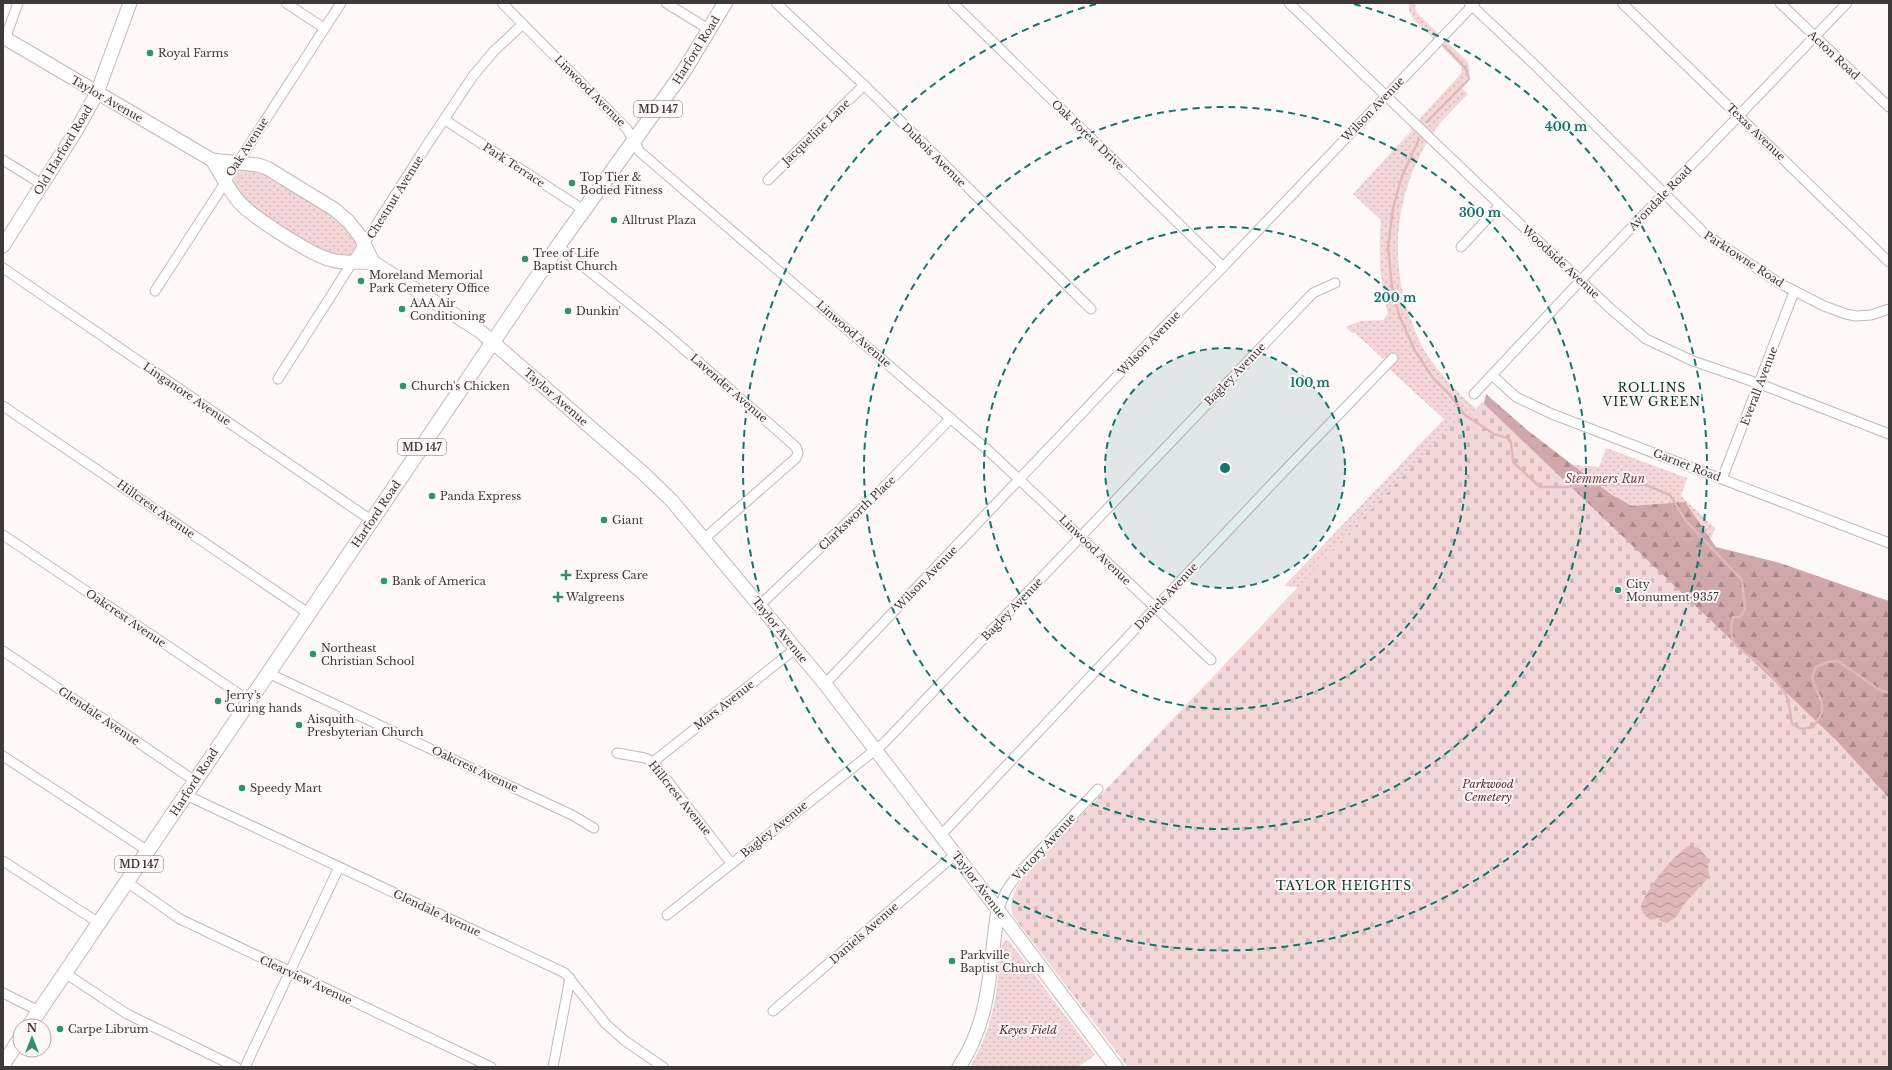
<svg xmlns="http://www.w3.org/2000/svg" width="1892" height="1070" font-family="'Libre Baskerville',serif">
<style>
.green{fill:url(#green-dots)}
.forest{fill:url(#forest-firs)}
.cemetery{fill:url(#cemetery-stones)}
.water{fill:url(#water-waves)}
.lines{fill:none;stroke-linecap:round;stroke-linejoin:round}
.stream{stroke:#e0b7ba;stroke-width:2.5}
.street-casing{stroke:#c3b9b9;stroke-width:11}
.secondary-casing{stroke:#c3b9b9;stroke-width:15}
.primary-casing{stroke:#c3b9b9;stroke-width:16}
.street{stroke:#fff;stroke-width:9}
.secondary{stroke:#fff;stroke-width:13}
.primary{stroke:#fff;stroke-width:14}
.ring{fill:none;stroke:#0f766e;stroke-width:2;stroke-dasharray:7 5}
.poi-dot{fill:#31926c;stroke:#fef8f8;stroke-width:1.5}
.labels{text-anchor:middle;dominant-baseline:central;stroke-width:4;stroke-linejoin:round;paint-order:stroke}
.shield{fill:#fef8f8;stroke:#777272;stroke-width:1}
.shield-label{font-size:10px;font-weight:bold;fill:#3d3939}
.street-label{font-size:11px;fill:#3d3939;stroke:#fef8f8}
.poi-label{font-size:11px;fill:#3d3939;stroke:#fef8f8;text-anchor:start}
.park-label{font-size:11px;font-style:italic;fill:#5c272f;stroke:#fef8f8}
.neighbourhood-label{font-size:12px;letter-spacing:1px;fill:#063725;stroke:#fef8f8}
.water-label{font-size:12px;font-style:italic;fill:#794147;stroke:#fef8f8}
.centre{fill:#0f766e;stroke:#fef8f8;stroke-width:2}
.ring-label{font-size:12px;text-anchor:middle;font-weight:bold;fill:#0f766e;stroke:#fef8f8;stroke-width:4;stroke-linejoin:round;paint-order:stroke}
</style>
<defs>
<pattern id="green-dots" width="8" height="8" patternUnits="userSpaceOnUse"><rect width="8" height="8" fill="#f3d7d8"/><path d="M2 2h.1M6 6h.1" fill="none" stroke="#d1b9ba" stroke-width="1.8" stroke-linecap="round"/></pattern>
<pattern id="forest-firs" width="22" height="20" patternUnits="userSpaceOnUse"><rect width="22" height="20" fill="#d0a8ab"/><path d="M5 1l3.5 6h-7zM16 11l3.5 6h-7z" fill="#aa8a8c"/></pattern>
<pattern id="cemetery-stones" width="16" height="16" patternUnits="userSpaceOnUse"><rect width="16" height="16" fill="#f3d7d8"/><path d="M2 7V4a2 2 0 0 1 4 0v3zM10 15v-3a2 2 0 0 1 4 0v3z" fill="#d1b9ba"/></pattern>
<pattern id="water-waves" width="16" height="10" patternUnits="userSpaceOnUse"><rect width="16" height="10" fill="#e0b7ba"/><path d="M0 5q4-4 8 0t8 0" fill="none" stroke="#b79698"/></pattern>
</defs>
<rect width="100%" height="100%" fill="#fef8f8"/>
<g class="green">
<path d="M1409,3H1416L1415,8L1417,13L1467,61C1473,71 1467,79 1461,88L1468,94C1456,107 1442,119 1433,133C1396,188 1387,260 1412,322C1415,331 1419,341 1424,350C1439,373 1456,391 1476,409L1467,419L1462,415L1299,587L1284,586L1444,419L1389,369L1392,367L1354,332L1353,334L1346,327L1361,321L1383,320L1388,314C1380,283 1378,252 1381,220L1353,194L1412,130L1410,129L1459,76L1462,71L1461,65L1413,19L1409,11Z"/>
<polygon points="246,167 258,167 343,221 357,240 356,247 350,255 344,257 325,255 246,203 234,185 234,180 240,171"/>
<polygon points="1606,448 1687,478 1681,496 1715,528 1689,599 1563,464 1599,467"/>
<path d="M1006,940L1009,941L1095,1055L1078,1067H970C996,1022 996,993 1002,944Z"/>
</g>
<polygon class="forest" points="1486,394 1527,430 1612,495 1632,506 1685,502 1716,547 1780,563 1889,601 1889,926 1476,438"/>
<path class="cemetery" d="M1482,402L1837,741L1889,798V1067H1128L1014,917C1007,905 1016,887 1023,877L1462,414L1467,419Z"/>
<path class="water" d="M1690,846L1699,848L1707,858L1709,873L1707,879L1685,903L1676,917L1667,923L1660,921L1659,918L1650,920L1643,913L1641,907C1643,894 1677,849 1690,846Z"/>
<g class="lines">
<g class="stream">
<polyline points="1427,122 1469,79 1466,69 1444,46"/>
<path d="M1419,139L1402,176L1398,190L1393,209L1388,246L1392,287L1399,315L1415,351L1433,378L1449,394L1465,415L1494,434L1507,438L1511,442L1513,462L1540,487H1570L1613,484L1646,485L1670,495L1686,521L1742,580L1745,609L1740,617H1733C1727,643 1736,646 1754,659C1764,666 1782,686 1787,697C1790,705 1790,715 1792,724L1802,729L1813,727C1831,704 1818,700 1812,677L1816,667L1827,662L1838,661L1878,689L1889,693"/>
</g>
<g class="street-casing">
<g id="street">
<polyline points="286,3 324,28"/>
<polyline points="502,3 627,129 640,152 991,453 1211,660"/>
<polyline points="666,3 710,30"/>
<polyline points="776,3 864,85 1091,309"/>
<polyline points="953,3 1223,267"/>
<polyline points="1289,3 1500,205 1612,310 1646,339 1693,361 1760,384 1889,434"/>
<polyline points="1469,3 1537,67 1705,234 1779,283 1824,306 1846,314 1856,316 1871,315 1889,309"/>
<polyline points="1622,3 1889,262"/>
<polyline points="1780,3 1889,107"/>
<polyline points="5,39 18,3"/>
<polyline points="445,120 584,210"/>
<polyline points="3,160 43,185"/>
<polyline points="768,180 864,85"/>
<polyline points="558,246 662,330 796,447 798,453 796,458 705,538"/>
<polyline points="1461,247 1500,205"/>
<polyline points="3,268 371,520"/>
<polyline points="155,291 341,3"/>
<polyline points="1493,376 1516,397 1552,414 1889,543"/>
<polyline points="278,379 427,145 473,76 494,51 523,24"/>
<polyline points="1474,394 1581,280 1847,3"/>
<polyline points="3,406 308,613"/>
<polyline points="1722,479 1794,292"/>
<polyline points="3,535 248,700"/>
<polyline points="760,605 881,490 951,418"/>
<polyline points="3,651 195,781"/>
<polyline points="268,673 572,815 594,828"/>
<polyline points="825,684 1156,335 1223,267 1475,3"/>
<polyline points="617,753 645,758 653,762 731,863"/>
<polyline points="3,756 148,851"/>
<polyline points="653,762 795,649"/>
<polyline points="186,795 565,973 606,1024 624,1040 663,1067"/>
<polyline points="941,835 1270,486 1393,358"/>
<polyline points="3,861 99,923"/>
<polyline points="127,882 180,919 491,1067"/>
<polyline points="998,910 1006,891 1017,875 1098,789"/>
<polyline points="667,915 884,743 1313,293 1335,283"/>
<polyline points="65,973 127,1014 236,1067"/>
<polyline points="3,993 39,1011"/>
<polyline points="773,1011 956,854"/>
<polyline points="245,1067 339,867"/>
<polyline points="553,1067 570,978"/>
</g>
</g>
<g class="secondary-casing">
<g id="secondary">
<polyline points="3,37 212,160 258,165 267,168 334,209 348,221 360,236 373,262 481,332 643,473 672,501 825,684 998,910 1116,1067"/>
<path d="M212,160C221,174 229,191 240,203C254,218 309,253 328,259C342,264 359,262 373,262"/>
<polyline points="3,246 76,131 97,93 130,3"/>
<path d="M959,1067C992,1018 989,965 998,910"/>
</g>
</g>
<g class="primary-casing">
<g id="primary">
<polyline points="29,1026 558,246 684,71 725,3"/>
<polyline points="3,1064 20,1039"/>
</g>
</g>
<use href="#street" class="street"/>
<use href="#secondary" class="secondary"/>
<use href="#primary" class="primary"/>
</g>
<circle cx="1225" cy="468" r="120" fill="#0f766e" fill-opacity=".12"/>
<g class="ring">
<circle cx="1225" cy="468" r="120"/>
<circle cx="1225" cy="468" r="241"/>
<circle cx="1225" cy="468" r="361"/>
<path d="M1354 4A482 482 0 1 1 1096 4"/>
</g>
<g class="poi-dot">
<circle cx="150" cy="53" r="4"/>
<circle cx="572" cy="183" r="4"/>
<circle cx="614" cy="220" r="4"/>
<circle cx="525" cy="259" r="4"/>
<circle cx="361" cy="281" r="4"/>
<circle cx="402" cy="309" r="4"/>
<circle cx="568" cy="311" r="4"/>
<circle cx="403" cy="386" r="4"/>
<circle cx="432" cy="496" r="4"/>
<circle cx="604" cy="520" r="4"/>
<path d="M564 569h4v4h4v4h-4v4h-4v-4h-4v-4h4z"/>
<circle cx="384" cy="581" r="4"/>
<circle cx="1618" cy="590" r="4"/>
<path d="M556 591h4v4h4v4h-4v4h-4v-4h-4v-4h4z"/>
<circle cx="313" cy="654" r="4"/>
<circle cx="218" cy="701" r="4"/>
<circle cx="299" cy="725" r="4"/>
<circle cx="242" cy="788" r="4"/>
<circle cx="952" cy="961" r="4"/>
<circle cx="60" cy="1029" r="4"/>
</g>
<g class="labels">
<g class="shield">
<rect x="634" y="101" width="48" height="16" rx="3"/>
<rect x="398" y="439" width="48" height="16" rx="3"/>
<rect x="115" y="856" width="48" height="16" rx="3"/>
</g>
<g class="shield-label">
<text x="658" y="109">MD 147</text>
<text x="422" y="447">MD 147</text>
<text x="139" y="864">MD 147</text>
</g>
<g class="street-label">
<text transform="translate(696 50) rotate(-58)">Harford Road</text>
<text transform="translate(1834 55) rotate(43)">Acton Road</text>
<text transform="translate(590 91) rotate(45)">Linwood Avenue</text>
<text transform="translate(107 99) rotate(30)">Taylor Avenue</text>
<text transform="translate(1373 109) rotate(-46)">Wilson Avenue</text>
<text transform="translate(816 132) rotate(-44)">Jacqueline Lane</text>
<text transform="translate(1756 132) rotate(44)">Texas Avenue</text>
<text transform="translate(1088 135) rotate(44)">Oak Forest Drive</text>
<text transform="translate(247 147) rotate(-57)">Oak Avenue</text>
<text transform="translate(63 150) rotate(-59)">Old Harford Road</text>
<text transform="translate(934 155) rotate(45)">Dubois Avenue</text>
<text transform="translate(514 165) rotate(33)">Park Terrace</text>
<text transform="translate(395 197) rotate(-58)">Chestnut Avenue</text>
<text transform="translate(1660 198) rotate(-46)">Avondale Road</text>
<text transform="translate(1744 259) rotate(33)">Parktowne Road</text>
<text transform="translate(1561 262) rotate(43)">Woodside Avenue</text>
<text transform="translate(854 334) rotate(41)">Linwood Avenue</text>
<text transform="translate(1149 343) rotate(-46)">Wilson Avenue</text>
<text transform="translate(1235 374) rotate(-46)">Bagley Avenue</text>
<text transform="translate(1759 386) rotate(-69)">Everall Avenue</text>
<text transform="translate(729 388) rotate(41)">Lavender Avenue</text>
<text transform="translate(187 394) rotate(34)">Linganore Avenue</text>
<text transform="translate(556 397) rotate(41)">Taylor Avenue</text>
<text transform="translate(1687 465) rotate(21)">Garnet Road</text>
<text transform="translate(156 509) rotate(35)">Hillcrest Avenue</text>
<text transform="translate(857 513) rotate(-44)">Clarksworth Place</text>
<text transform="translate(376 514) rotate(-56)">Harford Road</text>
<text transform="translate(1095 550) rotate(44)">Linwood Avenue</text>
<text transform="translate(926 578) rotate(-46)">Wilson Avenue</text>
<text transform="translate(1166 596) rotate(-47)">Daniels Avenue</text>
<text transform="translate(1012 609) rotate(-46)">Bagley Avenue</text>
<text transform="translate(126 618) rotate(34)">Oakcrest Avenue</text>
<text transform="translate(780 630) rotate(51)">Taylor Avenue</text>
<text transform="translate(724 705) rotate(-38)">Mars Avenue</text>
<text transform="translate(99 716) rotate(34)">Glendale Avenue</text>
<text transform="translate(475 769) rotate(25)">Oakcrest Avenue</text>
<text transform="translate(194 782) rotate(-57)">Harford Road</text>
<text transform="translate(680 798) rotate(51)">Hillcrest Avenue</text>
<text transform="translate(774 829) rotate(-39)">Bagley Avenue</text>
<text transform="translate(1044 847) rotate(-47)">Victory Avenue</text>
<text transform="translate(979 885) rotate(53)">Taylor Avenue</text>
<text transform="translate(437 913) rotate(25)">Glendale Avenue</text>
<text transform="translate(864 933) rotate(-41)">Daniels Avenue</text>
<text transform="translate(306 980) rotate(25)">Clearview Avenue</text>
</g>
<g class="poi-label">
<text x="158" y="53">Royal Farms</text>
<text x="580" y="177">Top Tier &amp;<tspan x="580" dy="13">Bodied Fitness</tspan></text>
<text x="622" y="220">Alltrust Plaza</text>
<text x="533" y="253">Tree of Life<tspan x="533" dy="13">Baptist Church</tspan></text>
<text x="369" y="275">Moreland Memorial<tspan x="369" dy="13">Park Cemetery Office</tspan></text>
<text x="410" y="303">AAA Air<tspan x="410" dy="13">Conditioning</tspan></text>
<text x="576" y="311">Dunkin'</text>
<text x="411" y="386">Church's Chicken</text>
<text x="440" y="496">Panda Express</text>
<text x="612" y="520">Giant</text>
<text x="575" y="575">Express Care</text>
<text x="392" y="581">Bank of America</text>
<text x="1626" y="584">City<tspan x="1626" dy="13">Monument 9357</tspan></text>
<text x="566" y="597">Walgreens</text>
<text x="321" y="648">Northeast<tspan x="321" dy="13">Christian School</tspan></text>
<text x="226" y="695">Jerry's<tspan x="226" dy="13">Curing hands</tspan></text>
<text x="307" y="719">Aisquith<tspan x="307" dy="13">Presbyterian Church</tspan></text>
<text x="250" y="788">Speedy Mart</text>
<text x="960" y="955">Parkville<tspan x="960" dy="13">Baptist Church</tspan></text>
<text x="68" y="1029">Carpe Librum</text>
</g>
<g class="park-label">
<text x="1488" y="784">Parkwood<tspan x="1488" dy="13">Cemetery</tspan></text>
<text x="1028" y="1030">Keyes Field</text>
</g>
<g class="neighbourhood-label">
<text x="1652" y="387">ROLLINS<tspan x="1652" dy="14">VIEW GREEN</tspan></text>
<text x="1344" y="885">TAYLOR HEIGHTS</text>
</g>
<g class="water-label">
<text x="1605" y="478">Stemmers Run</text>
</g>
</g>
<circle cx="1225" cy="468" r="6" class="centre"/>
<g class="ring-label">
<text x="1566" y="131">400 m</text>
<text x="1480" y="217">300 m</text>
<text x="1395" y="302">200 m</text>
<text x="1310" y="387">100 m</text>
</g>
<rect width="1892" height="1070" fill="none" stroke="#3d3939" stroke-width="8"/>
<g transform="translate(32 1038)"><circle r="19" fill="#fef8f8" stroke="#b1acac"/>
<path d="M0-3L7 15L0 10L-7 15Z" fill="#31926c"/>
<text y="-6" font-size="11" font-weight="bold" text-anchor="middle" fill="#3d3939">N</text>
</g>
</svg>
